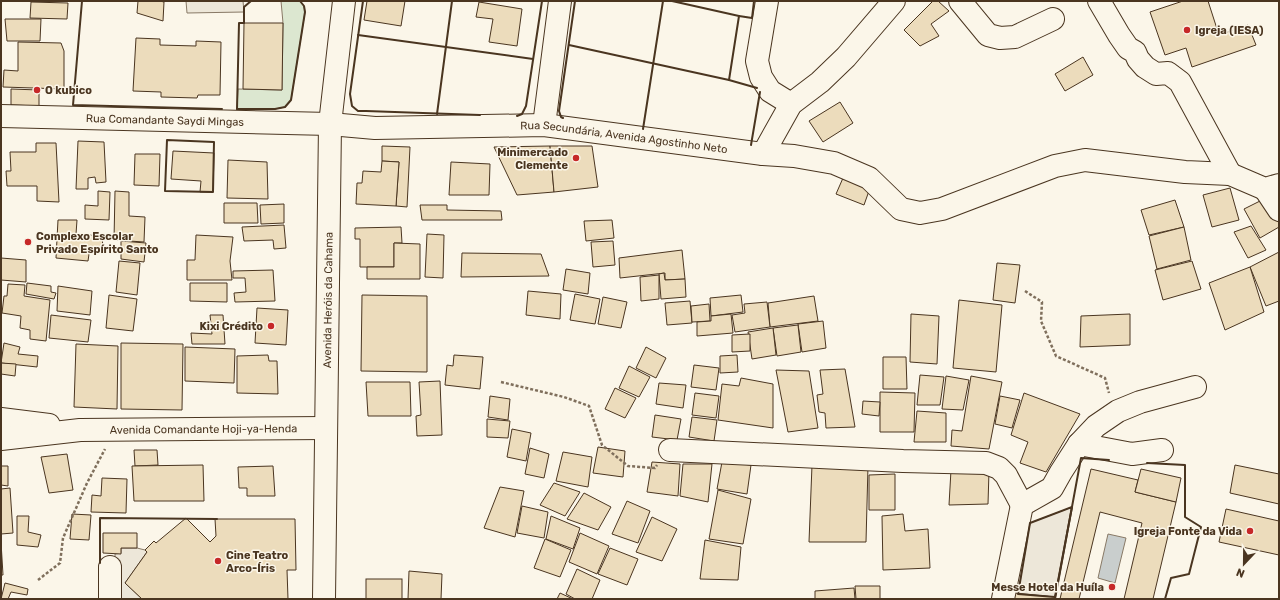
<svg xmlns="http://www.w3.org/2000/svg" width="1280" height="600" font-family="Rubik,sans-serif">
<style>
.green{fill:#dce7d0;stroke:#887966}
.parking{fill:#ede7d9;stroke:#887966}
.water{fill:#c9cecd;stroke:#887966}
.building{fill:#ecdcbc;stroke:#4a3520}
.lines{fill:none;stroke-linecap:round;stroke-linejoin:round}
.minor-casing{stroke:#4a3520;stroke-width:24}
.path{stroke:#7f6f5c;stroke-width:2.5;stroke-dasharray:3 2;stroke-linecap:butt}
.minor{stroke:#fbf6e9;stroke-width:22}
.wall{stroke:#4a3520;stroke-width:2}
.poi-dot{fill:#c62828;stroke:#fbf6e9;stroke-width:1.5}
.labels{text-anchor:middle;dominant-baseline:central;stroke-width:3;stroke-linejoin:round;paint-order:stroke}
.poi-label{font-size:11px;font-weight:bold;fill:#4a3520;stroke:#fbf6e9;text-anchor:start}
.street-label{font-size:11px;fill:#4a3520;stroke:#fbf6e9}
</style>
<rect width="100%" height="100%" fill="#fbf6e9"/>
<polygon class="green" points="281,1 300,1 304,6 305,12 291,100 285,107 275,109 237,109 238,89 282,90 283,23"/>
<g class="parking">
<polygon points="186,1 243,1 244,12 187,13"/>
<polygon points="1072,507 1055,597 1018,594 1030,523"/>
<polygon points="121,548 137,548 145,550 147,552 125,583 142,599 115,599 115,554 121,553"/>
</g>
<polygon class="water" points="1108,534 1126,538 1115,583 1098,578"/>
<g class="building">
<polygon points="138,1 160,1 164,2 163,21 137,13"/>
<polygon points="367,1 405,1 401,26 364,20"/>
<polygon points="933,1 938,1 949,11 931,24 939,36 920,46 904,30"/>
<polygon points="1183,1 1208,1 1219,35 1248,25 1256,45 1192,67 1186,48 1165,55 1150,12"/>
<polygon points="31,2 68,3 67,19 30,18"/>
<polygon points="479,2 522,9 517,46 489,42 493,19 476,17"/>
<polygon points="5,19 41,19 40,41 7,41"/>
<polygon points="244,23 283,23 282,90 243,89"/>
<polygon points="136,38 160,39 160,45 196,46 196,41 221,42 220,95 198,95 197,98 161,97 161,92 133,91"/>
<polygon points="18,42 61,43 64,51 64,89 3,87 4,70 18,71"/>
<polygon points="1083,57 1093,75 1065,91 1055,74"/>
<polygon points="11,89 39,90 39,106 11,105"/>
<polygon points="840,102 853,123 823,142 809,121"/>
<polygon points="78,141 104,142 106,182 96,183 95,177 88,178 88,189 76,189"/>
<polygon points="36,143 56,143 59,202 37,201 37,186 7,186 6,171 11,171 10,152 36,152"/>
<polygon points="382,146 410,147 407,207 396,206 399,162 382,161"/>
<polygon points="550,146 554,192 517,195 494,147"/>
<polygon points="550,146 592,146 598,187 554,192"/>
<polygon points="173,151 214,153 213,192 200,192 201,181 171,179"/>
<polygon points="135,154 160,154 159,186 134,185"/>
<polygon points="228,160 267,162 268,199 227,198"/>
<polygon points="382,161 399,162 396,206 356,204 357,183 362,183 363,171 381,172"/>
<polygon points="451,162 490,164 489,195 449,195"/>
<polygon points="843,178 870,188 864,205 836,194"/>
<polygon points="1230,188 1239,220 1212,227 1203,195"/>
<polygon points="98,191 110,192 109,220 85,219 85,205 98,206"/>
<polygon points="115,191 129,192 129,216 145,217 144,242 114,240"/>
<polygon points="1264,199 1279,223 1279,227 1260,238 1244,209"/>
<polygon points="1175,200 1184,227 1149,235 1141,210"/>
<polygon points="224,203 257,203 258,223 224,223"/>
<polygon points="284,204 284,223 261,224 260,205"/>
<polygon points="420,205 447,205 447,210 501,211 502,220 422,220"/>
<polygon points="58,220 77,220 76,234 102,236 103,248 90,247 88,261 56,258"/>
<polygon points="612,220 614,238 586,241 584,221"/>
<polygon points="284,225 286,248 274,249 273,240 244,241 242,227"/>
<polygon points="1251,226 1266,250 1248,258 1234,232"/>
<polygon points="401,227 402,243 394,243 394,267 360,267 360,239 355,239 355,228"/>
<polygon points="1184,227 1191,260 1157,269 1149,236"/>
<polygon points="427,234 444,235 443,278 425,277"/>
<polygon points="196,235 233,237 230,261 232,280 187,280 187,260 195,260"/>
<polygon points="121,241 146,243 144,262 121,259"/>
<polygon points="613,241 615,265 593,267 591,242"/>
<polygon points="394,243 420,244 420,279 367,279 367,267 394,267"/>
<polygon points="682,250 685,279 665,280 665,273 620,278 619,258"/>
<polygon points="1279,252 1279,301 1266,306 1250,267"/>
<polygon points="462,253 541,254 549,276 461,277"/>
<polygon points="1,258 26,260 26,282 1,280"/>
<polygon points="119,261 140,263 137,295 116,292"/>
<polygon points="1192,261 1201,289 1163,300 1155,270"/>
<polygon points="997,263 1020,265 1015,303 993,300"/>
<polygon points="1250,267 1264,312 1225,330 1209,283"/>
<polygon points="566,269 590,273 588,294 563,290"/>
<polygon points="273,270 275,301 235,302 234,293 246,292 245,278 233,278 233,271"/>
<polygon points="664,273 665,280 685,279 686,297 661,299 659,274"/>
<polygon points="659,275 659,299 641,301 640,277"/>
<polygon points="27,283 51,286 51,292 56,293 54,299 26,294"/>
<polygon points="190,283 227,283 227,302 190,301"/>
<polygon points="8,284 25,285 24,296 50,300 46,341 30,339 30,330 20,328 21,316 2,313 4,296 7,296"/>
<polygon points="58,286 92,291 90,315 57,311"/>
<polygon points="528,291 561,294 560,319 526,315"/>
<polygon points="575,294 600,299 595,324 570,320"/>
<polygon points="109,295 137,299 133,331 106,328"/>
<polygon points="362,295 427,296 427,372 361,371"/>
<polygon points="741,295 743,312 711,316 710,298"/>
<polygon points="814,296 818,321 770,327 768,303"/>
<polygon points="603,297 627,302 621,328 598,324"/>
<polygon points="959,300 1002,305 996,372 953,368"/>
<polygon points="690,301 692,323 667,325 665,303"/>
<polygon points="767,302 770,327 735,332 732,315 745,313 744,304"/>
<polygon points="709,304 710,321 692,322 691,306"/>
<polygon points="257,308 288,310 286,345 255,343"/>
<polygon points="731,314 733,333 697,336 697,322 711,321 711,316"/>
<polygon points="911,314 939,316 937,364 910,362"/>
<polygon points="1130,314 1130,345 1080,347 1081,316"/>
<polygon points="51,315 91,320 88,342 49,338"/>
<polygon points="210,315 223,315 225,344 192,344 191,333 212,334"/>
<polygon points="823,321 826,348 802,352 798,324"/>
<polygon points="798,325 801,352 777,356 773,328"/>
<polygon points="773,328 776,355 752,359 748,332"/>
<polygon points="750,334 750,351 732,352 732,335"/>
<polygon points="4,343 20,347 18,354 38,356 37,367 1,363"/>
<polygon points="121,343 183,344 182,410 121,409"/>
<polygon points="76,344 118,346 117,409 74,407"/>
<polygon points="185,347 235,349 234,383 185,381"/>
<polygon points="646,347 666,358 656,378 636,368"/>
<polygon points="268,355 269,361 277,361 278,394 237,393 237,356"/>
<polygon points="454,355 483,357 480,389 445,385 447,365 453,366"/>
<polygon points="737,355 738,372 720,373 720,356"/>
<polygon points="883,357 906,357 907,389 883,389"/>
<polygon points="1,363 16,364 15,376 1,374"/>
<polygon points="694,365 719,368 716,390 691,387"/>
<polygon points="629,366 650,377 639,397 619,388"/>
<polygon points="845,369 855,427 826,428 825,413 819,412 817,395 823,394 820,370"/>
<polygon points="776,370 809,371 818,428 788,432"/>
<polygon points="920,375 944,377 940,405 917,405"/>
<polygon points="946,376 969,380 963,410 942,409"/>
<polygon points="971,376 1002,382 989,449 951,446 952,430 962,431"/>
<polygon points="741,378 773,384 773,428 718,420 722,384 739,386"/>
<polygon points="440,381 442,435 417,436 416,416 421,415 419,382"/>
<polygon points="366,382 410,382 411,416 368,416"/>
<polygon points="659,383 686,385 683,408 656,404"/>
<polygon points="615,388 636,398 625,418 605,409"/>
<polygon points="880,392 915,393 914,432 880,432"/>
<polygon points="695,393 719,396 716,418 692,415"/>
<polygon points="1024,393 1080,414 1046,472 1020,463 1028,442 1011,435"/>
<polygon points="490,396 510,399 508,420 488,417"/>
<polygon points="1000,396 1020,400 1012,428 995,424"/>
<polygon points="863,401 880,402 879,416 862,414"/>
<polygon points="917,411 946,413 946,442 914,442"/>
<polygon points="655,415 681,419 677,440 652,437"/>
<polygon points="692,417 717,420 714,441 689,437"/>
<polygon points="487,419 510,421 508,438 487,437"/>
<polygon points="512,429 531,433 526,461 507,457"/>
<polygon points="598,447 625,451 623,477 593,473"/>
<polygon points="530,448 549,454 544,478 525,474"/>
<polygon points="134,450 157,450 158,465 135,466"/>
<polygon points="563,452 592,457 588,487 556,481"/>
<polygon points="67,454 73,490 49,493 41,457"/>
<polygon points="652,462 680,464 678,496 647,492"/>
<polygon points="722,462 751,465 747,494 717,489"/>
<polygon points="683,464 712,464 708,502 680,496"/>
<polygon points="203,465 204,501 134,501 132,466"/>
<polygon points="812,465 868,466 866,542 809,542"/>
<polygon points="1235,465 1279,474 1279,504 1230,493"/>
<polygon points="1,466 8,466 8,486 1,485"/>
<polygon points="273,466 275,496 247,496 247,488 239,488 238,467"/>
<polygon points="1091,469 1138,480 1135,492 1176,502 1153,599 1124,599 1142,523 1100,512 1079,599 1060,599"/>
<polygon points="1141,469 1181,478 1176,502 1135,492"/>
<polygon points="951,470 989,471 988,504 949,505"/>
<polygon points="895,474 895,510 869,510 869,475"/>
<polygon points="102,478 127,479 126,513 91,512 92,495 101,496"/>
<polygon points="554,483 580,492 565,516 540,505"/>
<polygon points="500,487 524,491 515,537 484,528"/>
<polygon points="10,488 13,533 1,534 1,489"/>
<polygon points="718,490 751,499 743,544 709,539"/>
<polygon points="584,493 611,507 598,530 567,519"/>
<polygon points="627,501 650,511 638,543 612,534"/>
<polygon points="522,506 548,512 544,538 517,533"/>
<polygon points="1226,509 1279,521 1279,555 1219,542"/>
<polygon points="72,514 91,515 89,540 70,539"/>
<polygon points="903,514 905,531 928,529 930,568 883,570 882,516"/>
<polygon points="17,516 29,516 28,532 41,535 38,547 17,545"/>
<polygon points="551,516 580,528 573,549 546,539"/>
<polygon points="652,517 677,529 662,561 636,552"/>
<polygon points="186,518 210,542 216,536 215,519 295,519 296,570 287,570 288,599 142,599 125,583 147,552 145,550 154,541 156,543"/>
<polygon points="103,533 137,533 137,548 121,548 121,554 103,553"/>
<polygon points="580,533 609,546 597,574 569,562"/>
<polygon points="545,539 571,550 560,577 534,568"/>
<polygon points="705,540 741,547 738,580 700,579"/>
<polygon points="1,542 3,575 1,575"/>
<polygon points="610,548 638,559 627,585 598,574"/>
<polygon points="577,569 600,580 592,599 575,599 566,594"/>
<polygon points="409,571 442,574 441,599 408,599"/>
<rect x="366" y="579" width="36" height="20"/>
<polygon points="5,583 28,589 27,595 11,592 8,599 1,599"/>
<polygon points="855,586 880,586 880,599 856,599"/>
<polygon points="854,588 855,599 815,599 815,591"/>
<polygon points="560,593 573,599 557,599"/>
<polygon points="1014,593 1055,597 1055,599 1014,599"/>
</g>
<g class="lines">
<g class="minor-casing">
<g id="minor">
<polyline points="767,1 757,61 761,77 770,91 791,104"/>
<polyline points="960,1 988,35 1000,38 1015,37 1053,19"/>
<polyline points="1099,1 1119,35 1128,48 1135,52 1138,59 1145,67 1156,74 1168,73 1180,82 1230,174"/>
<path id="s1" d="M1,116L330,124L375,128L544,125L763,154L794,156L834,163L869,178L901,209L920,213L942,209L1055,166L1085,160L1185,172L1230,174L1265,189L1279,185"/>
<polyline points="544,125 560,1"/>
<polyline points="763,154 791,104 820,82 846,57 894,1"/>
<polyline points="1265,189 1279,210"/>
<polyline points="1,419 49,425"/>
<path id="s2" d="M1,439L80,430L326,428"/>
<polyline points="1079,444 1132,454 1162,450"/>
<polyline points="670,450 903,461 986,463 999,468 1006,475 1022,505"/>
<polyline points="1022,505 1052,488 1061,472 1079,444 1096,426 1118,411 1140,402 1195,387"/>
<polyline points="110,599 110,567"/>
<path id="s3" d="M324,599L330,124L344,1"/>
<polyline points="1003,599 1022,505"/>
</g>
</g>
<g class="path">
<polyline points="1025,291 1042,302 1041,321 1056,356 1105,378 1109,393"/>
<polyline points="501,382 564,397 589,406 602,445 628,466 655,468 657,465"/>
<polyline points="38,580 60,563 63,538 87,483 105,449"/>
</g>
<use href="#minor" class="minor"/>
<g class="wall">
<polyline points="82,1 73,105 222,109"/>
<polyline points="363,1 350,94 352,106 358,111 366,111 480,115"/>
<polyline points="672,1 739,16"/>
<polyline points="754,1 752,18 739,16 729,80 757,88"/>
<polyline points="358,35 533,59"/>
<polyline points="569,45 729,80"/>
<polyline points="237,109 275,109 285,107 291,100 305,12 304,6 300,1"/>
<polyline points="237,109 239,23 244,23 244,7 251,1"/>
<polyline points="437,114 452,1"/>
<polyline points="517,116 522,114 526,106 542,1"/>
<polyline points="563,118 561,117 559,111 575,1"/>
<polyline points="643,129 663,1"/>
<polygon points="167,140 214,142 213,192 165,191"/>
<polyline points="751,145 760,92"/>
<polyline points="1147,463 1185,465 1185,517 1201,527 1189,574 1171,578 1165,599"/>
<polygon points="1072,507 1055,597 1018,594 1030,523"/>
<polyline points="100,563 100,518 217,519"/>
<polyline points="1055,599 1081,458 1109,460"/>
</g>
</g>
<g class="poi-dot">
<circle cx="1187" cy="30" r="4"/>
<circle cx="37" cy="90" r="4"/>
<circle cx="576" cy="158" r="4"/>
<circle cx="28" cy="242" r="4"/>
<circle cx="271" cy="326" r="4"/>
<circle cx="1250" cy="531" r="4"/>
<circle cx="218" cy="561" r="4"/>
<circle cx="1112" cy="587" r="4"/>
</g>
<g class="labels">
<g class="poi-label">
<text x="1195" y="30">Igreja (IESA)</text>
<text x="45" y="90">O kubico</text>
<text x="568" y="152" text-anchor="end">Minimercado<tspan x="568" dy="13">Clemente</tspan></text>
<text x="36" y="236">Complexo Escolar<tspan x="36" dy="13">Privado Espírito Santo</tspan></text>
<text x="263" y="326" text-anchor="end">Kixi Crédito</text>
<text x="1242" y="531" text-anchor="end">Igreja Fonte da Vida</text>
<text x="226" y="555">Cine Teatro<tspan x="226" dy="13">Arco-Íris</tspan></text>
<text x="1104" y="587" text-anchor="end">Messe Hotel da Huíla</text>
</g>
<g class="street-label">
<text stroke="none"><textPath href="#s1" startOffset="164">Rua Comandante Saydi Mingas</textPath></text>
<text stroke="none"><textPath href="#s1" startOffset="624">Rua Secundária, Avenida Agostinho Neto</textPath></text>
<text stroke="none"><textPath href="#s3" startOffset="299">Avenida Heróis da Cahama</textPath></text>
<text stroke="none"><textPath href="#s2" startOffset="203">Avenida Comandante Hoji-ya-Henda</textPath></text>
</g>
</g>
<rect width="1280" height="600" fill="none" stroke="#4a3520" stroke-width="4"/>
<g transform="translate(1244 564) rotate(202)" stroke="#fbf6e9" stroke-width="3" paint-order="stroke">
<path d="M0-3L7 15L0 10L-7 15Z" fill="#4a3520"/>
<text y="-6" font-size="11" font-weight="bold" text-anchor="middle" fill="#4a3520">N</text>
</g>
</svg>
